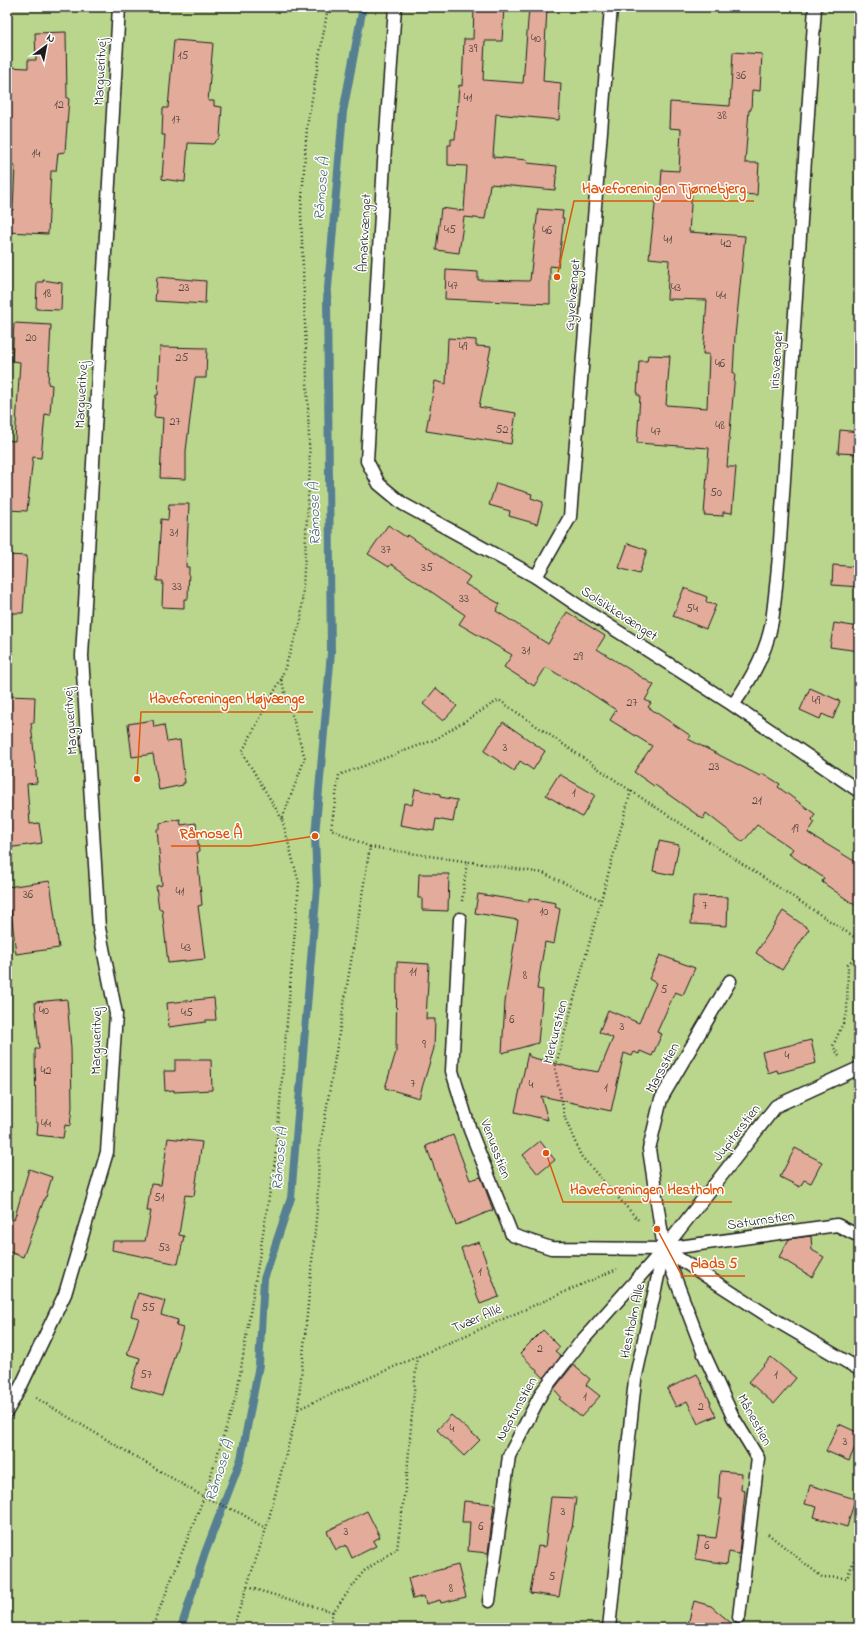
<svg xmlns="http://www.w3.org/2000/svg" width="866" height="1635" font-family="'Indie Flower',sans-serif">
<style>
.green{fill:#bad68d;stroke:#6b7954}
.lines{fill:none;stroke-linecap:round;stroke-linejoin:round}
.stream{stroke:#578092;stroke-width:8}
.building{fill:#e3ac9a;stroke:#1c1c1c}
.lane-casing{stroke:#1c1c1c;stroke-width:15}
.path{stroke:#1c1c1c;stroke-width:2.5;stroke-dasharray:1 3;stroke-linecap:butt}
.lane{stroke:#fff;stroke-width:12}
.labels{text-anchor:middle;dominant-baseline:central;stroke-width:3;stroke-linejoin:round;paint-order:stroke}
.number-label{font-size:12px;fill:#4e403c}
.street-label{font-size:14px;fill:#1c1c1c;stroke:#fff}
.water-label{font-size:15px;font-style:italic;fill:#445f6a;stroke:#fff}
.leader{fill:none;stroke:#de560d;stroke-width:1.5}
.callout-dot{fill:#de560d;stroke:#fff;stroke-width:1.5}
.callout-label{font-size:15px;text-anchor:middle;font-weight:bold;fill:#de560d;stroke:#fff;stroke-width:3;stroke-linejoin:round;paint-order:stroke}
</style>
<rect width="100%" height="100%" fill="#f7e6e1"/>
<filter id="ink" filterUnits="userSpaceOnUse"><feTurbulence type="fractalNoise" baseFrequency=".025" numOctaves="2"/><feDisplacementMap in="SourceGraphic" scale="8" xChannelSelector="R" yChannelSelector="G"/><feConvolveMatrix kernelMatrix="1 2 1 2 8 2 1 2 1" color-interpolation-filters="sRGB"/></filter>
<g filter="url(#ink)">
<rect class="green" x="7" y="7" width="852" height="1621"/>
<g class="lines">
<polyline class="stream" points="181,1628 205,1553 241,1459 259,1365 264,1279 291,1198 317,887 315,836 331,652 327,299 343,112 363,7"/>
</g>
<g class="building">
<polygon points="474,7 504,7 502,41 485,41 483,80 523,83 529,8 547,9 543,81 561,83 559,120 496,114 493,157 528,160 527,163 557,166 555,190 490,184 485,219 464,217 459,253 436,250 441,208 464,211 467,166 448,165 448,145 451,145 451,139 455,139 459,85 462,86 464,39 473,39"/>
<polygon points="66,32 67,98 69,98 65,152 58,153 56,171 51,171 48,234 7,232 7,209 13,210 15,166 7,165 7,67 28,68 28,60 36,60 35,33"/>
<polygon points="174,40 213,43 208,101 214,101 214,106 222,107 220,137 213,144 188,143 185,182 162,179 165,135 162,135 163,108 168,108"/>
<polygon points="733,52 762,54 760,91 752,90 751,110 749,110 745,163 759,163 757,195 692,191 689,232 745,236 735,336 733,373 735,373 727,467 736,467 732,513 723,512 723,516 704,515 709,448 637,443 640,395 637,395 639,361 647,361 648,355 670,356 666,405 707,408 709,354 703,354 707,300 667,299 669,260 649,258 656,197 660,197 662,170 679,171 681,129 669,128 670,102 730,106"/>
<polygon points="538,209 563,211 562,218 564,218 558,267 550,266 550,304 445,299 446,270 478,272 478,280 529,281 530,280"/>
<polygon points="157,277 206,281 205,304 155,301"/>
<polygon points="43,280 62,283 61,310 36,309 37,282 43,282"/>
<polygon points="14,323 51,325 48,384 52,385 50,415 45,414 41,458 33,457 27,511 7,510 7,440 15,441 20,362 12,361"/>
<polygon points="448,338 476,340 476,346 491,347 479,407 516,413 511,444 426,431 435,381 446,384"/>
<polygon points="160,347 207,348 206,378 195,378 186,451 186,479 160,478 163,418 154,417 156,395 158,395"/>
<polygon points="840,430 859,432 859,454 838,453"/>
<polygon points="496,483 532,494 531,498 543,502 537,524 509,516 510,511 489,505"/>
<polygon points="169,504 189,504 186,567 189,567 188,599 184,599 184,608 162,607 163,581 157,581 161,519 168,520"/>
<polygon points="388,525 406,537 408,535 470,577 465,584 500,604 496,611 548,644 567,612 605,636 597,649 654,685 645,700 651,703 648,707 691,736 688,739 760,776 762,773 780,784 778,787 815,814 812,820 815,822 808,833 859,864 859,908 822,882 824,878 789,854 793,849 757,825 743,842 706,813 703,819 655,785 654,786 634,772 652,746 610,720 616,710 575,683 574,684 546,667 534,686 504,667 512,655 459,624 465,615 391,564 389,567 368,554"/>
<polygon points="628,543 647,550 639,574 619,568"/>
<polygon points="7,555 27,556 23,613 7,613"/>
<polygon points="833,565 859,567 859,587 832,585"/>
<polygon points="684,588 707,597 706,601 708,603 716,605 706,629 673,616"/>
<polygon points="834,623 859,627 859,651 830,647"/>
<polygon points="436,688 457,706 443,721 423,704"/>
<polygon points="810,688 840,701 833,719 822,714 820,719 800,710"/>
<polygon points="7,696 35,697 34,723 31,723 37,783 27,784 30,824 39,823 42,843 7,848"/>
<polygon points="153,720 154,727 164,725 167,742 180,740 185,783 183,783 183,785 159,790 153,754 132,757 128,724"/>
<polygon points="503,722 545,751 533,770 520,761 514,771 484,751"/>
<polygon points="559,774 595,795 582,817 546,795"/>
<polygon points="415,789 440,794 440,797 457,800 453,822 436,819 434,831 400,825 404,803 412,805"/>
<polygon points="180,819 181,825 196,823 199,852 197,852 202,905 198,906 205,959 168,963 162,909 159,909 156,886 162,885 157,829 160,829 160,823"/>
<polygon points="659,841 679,845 673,875 653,871"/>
<polygon points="419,874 449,874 448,911 422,910 422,898 418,898"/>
<polygon points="50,881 59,948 16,954 11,910 7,911 7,887"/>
<polygon points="478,894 529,902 529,898 556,903 555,907 560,909 554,944 545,942 537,989 543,990 538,1043 502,1053 505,1002 518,920 475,913"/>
<polygon points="693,896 728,897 727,926 691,924"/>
<polygon points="783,911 809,929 782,970 756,953"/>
<polygon points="660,955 695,968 683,995 675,992 657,1032 662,1034 652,1056 640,1051 639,1054 634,1052 632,1056 624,1053 611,1111 541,1096 548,1120 515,1112 528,1053 530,1057 581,1070 581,1069 599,1072 613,1038 599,1032 608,1010 639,1023 656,983 649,979"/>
<polygon points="397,962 429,964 426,1019 435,1019 434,1048 419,1098 385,1088 396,1052"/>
<polygon points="214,998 216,1020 206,1020 206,1022 169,1027 167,1003"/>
<polygon points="67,999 71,1048 72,1107 70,1126 65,1125 63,1138 37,1135 38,1123 36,1122 35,1049 39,1049 35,1002"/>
<polygon points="811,1040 816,1063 778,1073 777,1070 768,1073 762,1052"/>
<polygon points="175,1060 211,1060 212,1090 174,1092 174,1090 165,1091 164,1071 175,1071"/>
<polygon points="453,1135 470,1180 481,1177 493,1210 456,1225 426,1146"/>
<polygon points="168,1138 202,1142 194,1196 185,1195 179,1235 184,1236 178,1264 112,1250 113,1241 145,1241 151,1211 147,1211 151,1184 161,1185"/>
<polygon points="540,1141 555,1160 538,1174 523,1155"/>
<polygon points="795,1148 822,1162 811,1183 804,1180 800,1187 780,1177"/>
<polygon points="29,1169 52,1177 46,1197 45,1197 23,1257 7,1251 7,1218 14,1220"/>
<polygon points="811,1236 812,1250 824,1257 812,1277 779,1257 789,1239"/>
<polygon points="479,1242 499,1297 480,1304 461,1248"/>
<polygon points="138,1293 165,1301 161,1315 178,1320 176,1326 183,1328 162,1396 131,1387 140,1358 127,1354 139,1318 131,1316"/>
<polygon points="543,1330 560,1347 555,1351 561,1356 544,1378 520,1353"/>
<polygon points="771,1357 796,1378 774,1404 749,1382"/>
<polygon points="573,1365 590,1379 586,1385 600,1396 581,1417 559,1399 561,1397 554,1389"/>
<polygon points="697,1374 711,1403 710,1404 716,1416 698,1424 687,1401 676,1407 667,1389"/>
<polygon points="451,1415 480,1440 464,1456 437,1430"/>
<polygon points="839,1424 859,1433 859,1438 849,1461 826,1451"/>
<polygon points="720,1471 742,1473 741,1490 745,1491 739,1554 729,1552 727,1564 695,1559 699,1536 716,1538 722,1499 718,1499"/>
<polygon points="810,1485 855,1499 847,1527 814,1517 817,1507 805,1504"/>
<polygon points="551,1497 576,1498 572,1529 571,1529 559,1597 530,1593 538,1546 545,1547"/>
<polygon points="464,1501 494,1504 488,1553 468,1551 470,1522 462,1522"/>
<polygon points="367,1511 380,1537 373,1541 376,1546 352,1558 346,1545 336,1550 327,1531"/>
<polygon points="458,1565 466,1597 441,1603 440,1600 426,1604 424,1596 413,1599 408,1578"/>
<polygon points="694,1601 711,1606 737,1628 687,1628"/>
</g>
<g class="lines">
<g class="lane-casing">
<g id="lane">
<polyline points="395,7 384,162 367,461 379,484 403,504 536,577 583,609 733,705 859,791"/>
<polyline points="536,577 570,517 611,7"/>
<path d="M733,705C751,680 767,652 772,621C775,599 777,577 779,556L815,7"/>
<polyline points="460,919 452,1071 470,1130 512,1235 551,1248 664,1249 837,1225 859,1236"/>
<polyline points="730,981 661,1099 649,1149 664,1249 704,1354 733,1417 758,1458 739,1617"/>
<polyline points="7,1411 20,1388 65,1294 107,1152 116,1014 99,928 82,656 119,7"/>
<polyline points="489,1601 509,1456 542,1392 580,1343 664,1249 776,1106 859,1068"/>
<polyline points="609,1628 635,1380 664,1249 765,1314 859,1369"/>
</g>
</g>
<g class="path">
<polyline points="281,679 242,752 282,819"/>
<polyline points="631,791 555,1068 565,1118 581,1156 640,1222"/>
<polyline points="370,847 543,873 601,900"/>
<polyline points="462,901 467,861"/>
<polyline points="839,1056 833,1046 847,1014 848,964 859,954"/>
<polyline points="36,1398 204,1497 242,1514 266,1529"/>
<polyline points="298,1409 617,1269"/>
<polyline points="768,1534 822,1577 847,1578 859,1547"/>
<polyline points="247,1587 333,1612"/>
<polyline points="152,1628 204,1497 237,1393 275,1160 299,883 282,819 305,758 281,679 301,621 310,466 301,212 307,127 328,7"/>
<polyline points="233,1628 266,1529 298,1409 317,1209 319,1154 370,847 331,829 339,775 434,740 499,700 631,791 859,940"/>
<polyline points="329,1628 333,1612 364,1571 397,1549 407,1474 417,1356"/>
</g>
<use href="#lane" class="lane"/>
</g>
</g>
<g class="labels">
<g class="number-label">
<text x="536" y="39">40</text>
<text x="473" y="49">39</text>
<text x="183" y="56">15</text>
<text x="741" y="76">36</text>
<text x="468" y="98">41</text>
<text x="59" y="105">12</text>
<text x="722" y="116">38</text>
<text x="176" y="120">17</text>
<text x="36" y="154">14</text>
<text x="450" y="230">45</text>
<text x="547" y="231">46</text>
<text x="668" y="240">41</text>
<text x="726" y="244">42</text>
<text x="453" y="286">47</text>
<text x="184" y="288">23</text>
<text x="676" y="288">43</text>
<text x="47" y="294">18</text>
<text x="721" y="296">44</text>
<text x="31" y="338">20</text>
<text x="463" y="347">49</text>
<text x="182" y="358">25</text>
<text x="720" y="364">46</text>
<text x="175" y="422">27</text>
<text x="720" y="426">48</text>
<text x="502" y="430">52</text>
<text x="656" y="432">47</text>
<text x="716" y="493">50</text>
<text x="174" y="533">31</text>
<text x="386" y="550">37</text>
<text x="427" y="568">35</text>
<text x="177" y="587">33</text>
<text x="464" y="599">33</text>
<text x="692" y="609">54</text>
<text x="526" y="651">31</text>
<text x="578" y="657">29</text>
<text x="816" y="701">49</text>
<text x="632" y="703">27</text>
<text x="505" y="748">3</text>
<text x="714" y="767">23</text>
<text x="574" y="793">1</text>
<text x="757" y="801">21</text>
<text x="795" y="829">19</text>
<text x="180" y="892">41</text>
<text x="28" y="895">36</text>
<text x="705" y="906">7</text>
<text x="544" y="912">10</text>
<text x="186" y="948">43</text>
<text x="413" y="972">11</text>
<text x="525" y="976">8</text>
<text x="664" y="990">5</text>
<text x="44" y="1011">40</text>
<text x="187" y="1013">45</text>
<text x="512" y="1020">6</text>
<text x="622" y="1027">3</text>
<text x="424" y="1045">9</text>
<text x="787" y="1056">4</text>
<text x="46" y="1071">42</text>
<text x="413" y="1084">7</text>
<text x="531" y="1085">4</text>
<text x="606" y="1088">1</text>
<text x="46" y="1124">44</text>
<text x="159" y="1198">51</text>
<text x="164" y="1248">53</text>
<text x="480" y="1272">1</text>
<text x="148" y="1308">55</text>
<text x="540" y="1349">2</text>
<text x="146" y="1375">57</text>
<text x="776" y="1375">1</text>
<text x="585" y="1397">1</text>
<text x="701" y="1407">2</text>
<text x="452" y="1429">4</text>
<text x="845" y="1442">3</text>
<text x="563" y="1512">3</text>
<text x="481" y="1527">6</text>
<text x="346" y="1532">3</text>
<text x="707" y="1546">6</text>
<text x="552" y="1577">5</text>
<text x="451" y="1589">8</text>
</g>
<g class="street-label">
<text transform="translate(101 72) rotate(-87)">Margueritvej</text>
<text transform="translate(365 233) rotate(-87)">Åmarkvænget</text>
<text transform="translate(573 295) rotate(-85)">Gyvelvænget</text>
<text transform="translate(777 360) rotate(-86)">Irisvænget</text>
<text transform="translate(82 395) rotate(-87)">Margueritvej</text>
<text transform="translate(619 614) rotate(33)">Solsikkevænget</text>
<text transform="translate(71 721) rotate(-94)">Margueritvej</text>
<text transform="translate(556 1032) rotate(-76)">Merkurstien</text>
<text transform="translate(97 1041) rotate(-89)">Margueritvej</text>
<text transform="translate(663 1068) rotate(-61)">Marsstien</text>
<text transform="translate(737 1133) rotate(-52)">Jupiterstien</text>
<text transform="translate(495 1149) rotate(69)">Venusstien</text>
<text transform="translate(761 1221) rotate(-8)">Saturnstien</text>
<text transform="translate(477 1319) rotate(-23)">Tvær Allé</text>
<text transform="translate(633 1321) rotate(-78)">Hestholm Alle</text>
<text transform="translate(517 1409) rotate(-61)">Neptunstien</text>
<text transform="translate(754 1420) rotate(61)">Månestien</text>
</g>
<g class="water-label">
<text transform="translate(322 189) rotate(-85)">Råmose Å</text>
<text transform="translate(315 514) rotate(-91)">Råmose Å</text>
<text transform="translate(280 1159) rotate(-85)">Råmose Å</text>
<text transform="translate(220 1471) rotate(-72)">Råmose Å</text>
</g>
</g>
<path class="leader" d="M557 277L574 201H754M137 779L141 712H313M315 836L250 846H171M546 1153L563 1202H732M657 1229L682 1276H745"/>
<g class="callout-dot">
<circle cx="557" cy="277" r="4"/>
<circle cx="137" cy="779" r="4"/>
<circle cx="315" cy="836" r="4"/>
<circle cx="546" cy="1153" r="4"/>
<circle cx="657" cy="1229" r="4"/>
</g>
<g class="callout-label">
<text x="664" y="193">Haveforeningen Tjørnebjerg</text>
<text x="227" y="703">Haveforeningen Højvænge</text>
<text x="211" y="838">Råmose Å</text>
<text x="647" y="1194">Haveforeningen Hestholm</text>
<text x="714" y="1268">plads 5</text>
</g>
<rect width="866" height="1635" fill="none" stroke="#fff" stroke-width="24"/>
<rect x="12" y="12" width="842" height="1611" fill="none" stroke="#1c1c1c" stroke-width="1.5" filter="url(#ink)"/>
<g transform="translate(46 46) rotate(32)" stroke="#ffffff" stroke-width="3" paint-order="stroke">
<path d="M0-3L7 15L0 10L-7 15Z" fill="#1c1c1c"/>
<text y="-6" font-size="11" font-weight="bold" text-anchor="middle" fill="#1c1c1c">N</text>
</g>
</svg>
